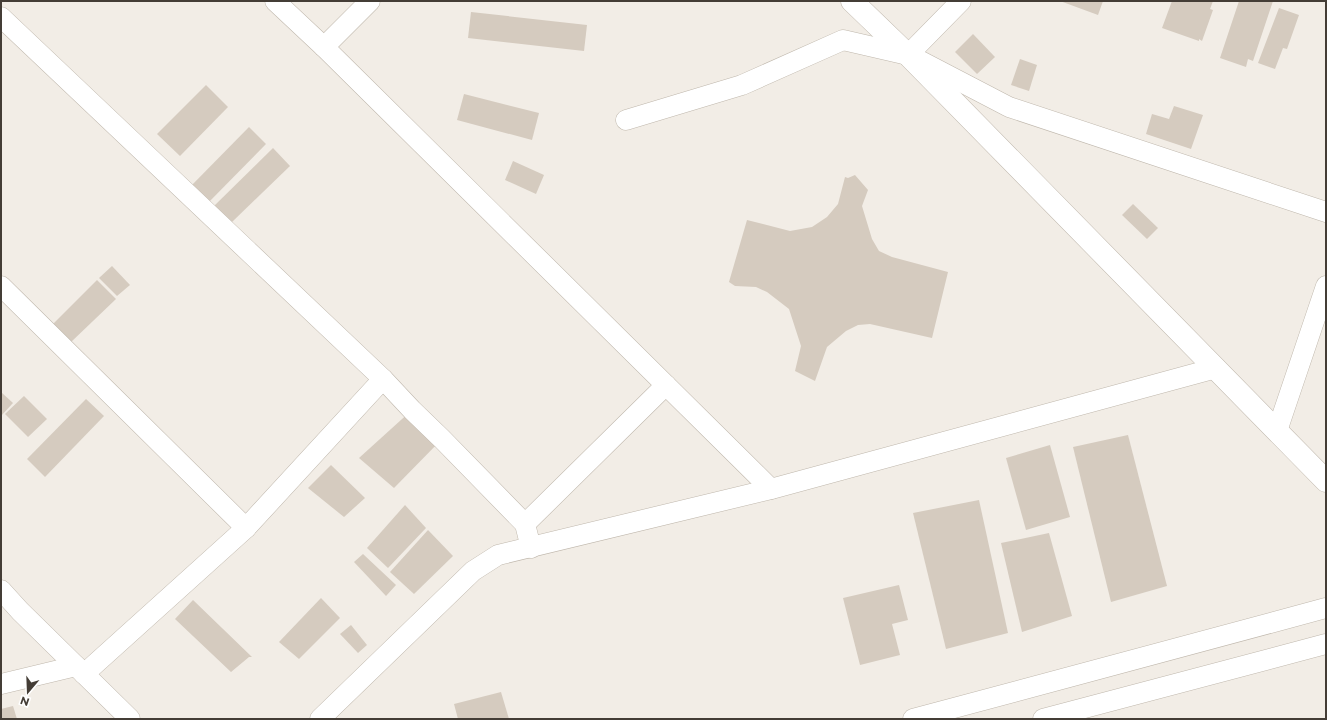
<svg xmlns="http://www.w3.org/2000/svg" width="1327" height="720" font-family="Montserrat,sans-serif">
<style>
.building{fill:#d5cbbf}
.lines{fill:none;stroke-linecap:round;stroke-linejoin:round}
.minor-casing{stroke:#bfb7ac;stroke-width:21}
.tertiary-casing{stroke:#bfb7ac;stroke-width:23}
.minor{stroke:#fff;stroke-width:20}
.tertiary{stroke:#fff;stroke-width:22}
</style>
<rect width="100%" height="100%" fill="#f2ede6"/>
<g class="building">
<polygon points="1060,1 1103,1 1098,15"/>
<polygon points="1172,1 1213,1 1210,9 1213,10 1202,41 1199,39 1199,41 1162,28"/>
<polygon points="1239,1 1273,1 1253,61 1248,59 1246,67 1220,58"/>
<polygon points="1279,8 1299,15 1287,49 1283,48 1275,69 1258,63"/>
<polygon points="471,12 587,25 584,51 468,38"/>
<polygon points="973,34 995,57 977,74 955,52"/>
<polygon points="1020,59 1037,65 1029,91 1011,85"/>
<polygon points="206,85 228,107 180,156 157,134"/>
<polygon points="464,94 539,113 532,140 457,120"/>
<polygon points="1174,106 1203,115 1191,149 1146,134 1152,114 1169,119"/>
<polygon points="249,127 266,144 207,204 190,187"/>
<polygon points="273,148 290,166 231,223 214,206"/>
<polygon points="513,161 544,175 536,194 505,180"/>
<polygon points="855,175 868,190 862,206 872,239 879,251 892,257 948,272 932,338 870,324 858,325 846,331 827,347 815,381 795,371 801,346 789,309 767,292 756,287 735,286 729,282 747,220 790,231 812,227 827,217 838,204 845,177 848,178"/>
<polygon points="1133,204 1158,228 1147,239 1122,215"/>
<polygon points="112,266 130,285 117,296 99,278"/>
<polygon points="97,280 116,299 70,343 52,325"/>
<polygon points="1,392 13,403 1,416"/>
<polygon points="24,396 47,419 28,437 5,414"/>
<polygon points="86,399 104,416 45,477 27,459"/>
<polygon points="412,410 442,439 394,488 359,458"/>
<polygon points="1128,435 1167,586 1111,602 1073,447"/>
<polygon points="1050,445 1070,517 1026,530 1006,458"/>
<polygon points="331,465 365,498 344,517 308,488"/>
<polygon points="979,500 1008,633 946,649 913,513"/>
<polygon points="405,505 426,528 388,568 367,548"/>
<polygon points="428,530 453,556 414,594 390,572"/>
<polygon points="1049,533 1072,616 1022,632 1001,543"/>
<polygon points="363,554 396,585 386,596 354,562"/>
<polygon points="899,585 908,620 892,624 900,655 860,665 843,598"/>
<polygon points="321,598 340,618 299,659 279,642"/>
<polygon points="193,600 252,657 249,657 231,672 175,619"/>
<polygon points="351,625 367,645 358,653 340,634"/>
<polygon points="501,692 509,719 458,719 454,704"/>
<polygon points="13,706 17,719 1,719 1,709"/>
</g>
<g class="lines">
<g class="minor-casing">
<g id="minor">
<polyline points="275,1 324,47 771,489"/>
<polyline points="1,17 383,379 412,410 442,439 525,524 531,548"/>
<polyline points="324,47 370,1"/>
<polyline points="915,58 1009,107 1326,212"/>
<polyline points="626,120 742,85 843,40 908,55 961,1"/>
<polyline points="1,286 246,528"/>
<polyline points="1277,431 1326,286"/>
<polyline points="525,524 666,385"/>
<polyline points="1,590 20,611 130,719"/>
<polyline points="84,674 246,528 383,379"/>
<polyline points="1,684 76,666"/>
<polyline points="320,719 473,571 498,555 771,489 1216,368"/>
<polyline points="913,719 1326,608"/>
<polyline points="1043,719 1326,644"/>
</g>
</g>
<g class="tertiary-casing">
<polyline id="tertiary" points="852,1 908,55 1326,481"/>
</g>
<use href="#minor" class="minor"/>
<use href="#tertiary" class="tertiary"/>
</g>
<rect width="1327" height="720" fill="none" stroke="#443d36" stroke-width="4"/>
<g transform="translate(28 692) rotate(199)" stroke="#ffffff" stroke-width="3" paint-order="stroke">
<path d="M0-3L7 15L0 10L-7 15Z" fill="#443d36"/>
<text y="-6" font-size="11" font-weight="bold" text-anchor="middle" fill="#443d36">N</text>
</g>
</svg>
